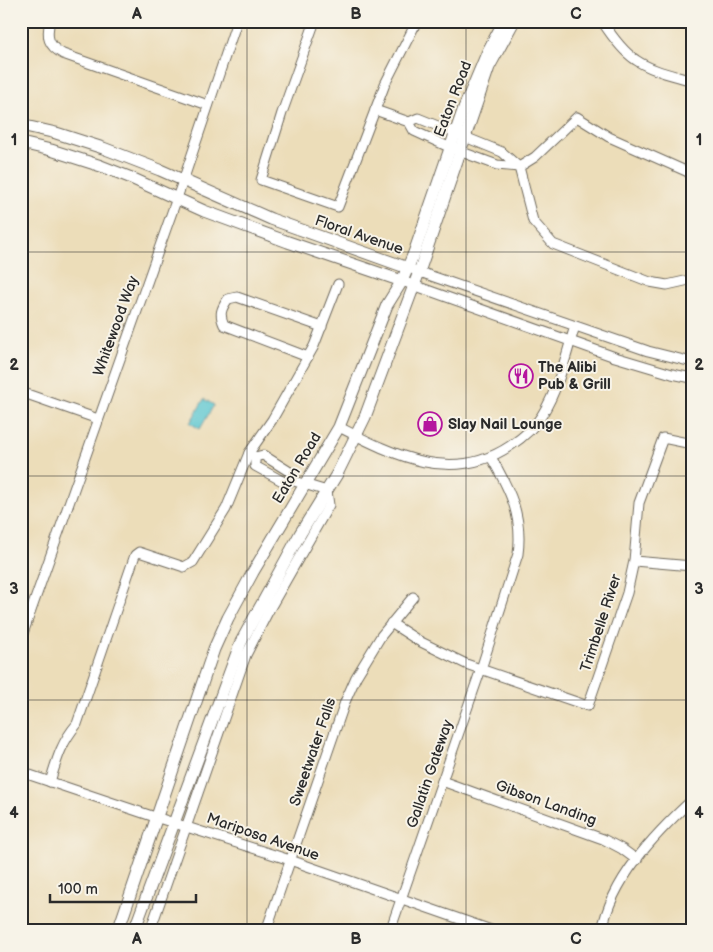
<svg xmlns="http://www.w3.org/2000/svg" width="713" height="952" font-family="'Balsamiq Sans',sans-serif">
<style>
.water{fill:#59c6d0;stroke:#42787e}
.lines{fill:none;stroke-linecap:round;stroke-linejoin:round}
.minor-casing{stroke:#6f695d;stroke-width:11}
.tertiary-casing{stroke:#6f695d;stroke-width:13}
.minor{stroke:#fff;stroke-width:9}
.tertiary{stroke:#fff;stroke-width:11}
.grid{fill:none;stroke:#2b2b2b;stroke-width:1;stroke-opacity:0.55}
.labels{text-anchor:middle;dominant-baseline:central;stroke-width:4;stroke-linejoin:round;paint-order:stroke}
.street-label{font-size:15px;fill:#2b2b2b;stroke:#f7f3e8}
.poi-label{font-size:15px;font-weight:bold;fill:#2b2b2b;stroke:#f7f3e8;text-anchor:start}
.neatline{fill:none;stroke:#2b2b2b;stroke-width:2}
.grid-label{font-size:16px;text-anchor:middle;font-weight:bold;fill:#2b2b2b}
</style>
<rect width="100%" height="100%" fill="#f7f3e8"/>
<filter id="ink" filterUnits="userSpaceOnUse"><feTurbulence type="fractalNoise" baseFrequency=".02" numOctaves="2"/><feDisplacementMap in="SourceGraphic" scale="10" xChannelSelector="R" yChannelSelector="G"/><feConvolveMatrix kernelMatrix="1 2 1 2 8 2 1 2 1" color-interpolation-filters="sRGB"/></filter>
<filter id="wash" filterUnits="userSpaceOnUse"><feTurbulence type="fractalNoise" baseFrequency=".0096" numOctaves="4" result="noise"/><feDisplacementMap in="SourceGraphic" scale="20" xChannelSelector="R" yChannelSelector="G"/><feGaussianBlur stdDeviation="1.12" result="paint"/><feColorMatrix in="noise" values="0 0 0 0 0 0 0 0 0 0 0 0 0 0 0 0 0 1.4 0 .05"/><feComposite in="paint" operator="in"/></filter>
<g filter="url(#wash)">
<rect width="100%" height="100%" fill="#ecddb9"/>
<polygon class="water" points="204,399 214,405 200,429 190,423"/>
</g>
<g filter="url(#ink)">
<g class="lines">
<g class="minor-casing">
<g id="minor">
<path d="M50,21C46,37 48,46 63,54L208,105"/>
<polyline points="315,21 282,113 261,180 338,207 385,84 417,21"/>
<path d="M602,21C611,35 622,51 636,60C652,71 673,75 692,81"/>
<polyline points="375,110 409,122"/>
<polygon points="418,118 502,152 519,167 497,165 451,148 414,131 409,122"/>
<polyline points="692,177 688,172 609,137 577,117 535,157 519,167 533,221 553,244 650,282 667,285 689,280 692,278"/>
<polyline points="414,270 648,351 692,362"/>
<polyline points="402,281 615,357 672,374 692,378"/>
<path d="M308,357L224,325C219,314 221,309 228,299L237,297L322,327"/>
<polyline points="21,392 98,419"/>
<path d="M339,427C394,455 452,485 510,446C522,438 535,427 542,415C559,388 566,355 575,326"/>
<polyline points="249,453 272,420 314,346 338,284"/>
<polyline points="634,561 692,566"/>
<polyline points="391,623 419,641 466,664 588,706 627,593 634,561 639,503 663,438 692,444"/>
<polyline points="21,639 183,181 237,21"/>
<polyline points="21,772 149,815 290,860 494,931"/>
<polyline points="442,781 603,839 622,849 637,860"/>
<path d="M50,782C57,759 61,743 77,724L135,555L139,552L184,567L193,562L226,509L249,453L255,457L263,455L290,472L294,481"/>
<polyline points="150,931 246,655 269,610 329,505 327,491 294,481 284,482 255,466 255,457"/>
<polyline points="266,931 345,702 356,677 381,636 413,597"/>
<path d="M390,931L481,669L518,554C523,516 510,490 491,457"/>
<path d="M602,931C611,880 655,834 692,800"/>
</g>
</g>
<g class="tertiary-casing">
<g id="tertiary">
<polyline points="21,125 56,133 103,148 160,170 271,219 408,268"/>
<polyline points="21,143 51,150 101,166 129,177 204,211 288,242 402,281"/>
<polyline points="118,931 214,649 228,618 253,572 339,427 387,305 402,281 414,253 464,108 488,51 504,21"/>
<polyline points="134,931 241,642 300,534 337,474 365,417 419,272 489,67 514,21"/>
</g>
</g>
<use href="#minor" class="minor"/>
<use href="#tertiary" class="tertiary"/>
</g>
</g>
<path class="grid" d="M247,21V931M466,21V931M21,252H692M21,476H692M21,700H692"/>
<defs>
<g id="restaurant-ring" transform="scale(1.25)"><circle r="9.5" fill="#f7f3e8" stroke="#b5179e" stroke-width="1.5"/><path d="M-5-6h1v4h1v-4h1v4h1v-4h1v5L-1.5 .5V6h-2V.5L-5-1ZM5-6V6H3V1.5H1.5Q1.5-4 5-6Z" fill="#b5179e"/></g>
<g id="shop-ring" transform="scale(1.25)"><circle r="9.5" fill="#f7f3e8" stroke="#b5179e" stroke-width="1.5"/><path d="M-5-2.5h2.3a2.7 3.5 0 0 1 5.4 0H5L5.5 6h-11ZM-1.5-2.5h3a1.5 2.3 0 0 0-3 0Z" fill="#b5179e"/></g>
</defs>
<g fill-rule="evenodd">
<use href="#restaurant-ring" x="521" y="376"/>
<use href="#shop-ring" x="430" y="424"/>
</g>
<g class="labels">
<g class="street-label">
<text transform="translate(453 99) rotate(-69)">Eaton Road</text>
<text transform="translate(359 235) rotate(19)">Floral Avenue</text>
<text transform="translate(116 326) rotate(-70)">Whitewood Way</text>
<text transform="translate(297 468) rotate(-59)">Eaton Road</text>
<text transform="translate(601 623) rotate(-72)">Trimbelle River</text>
<text transform="translate(313 752) rotate(-71)">Sweetwater Falls</text>
<text transform="translate(430 774) rotate(-71)">Gallatin Gateway</text>
<text transform="translate(546 803) rotate(20)">Gibson Landing</text>
<text transform="translate(263 837) rotate(19)">Mariposa Avenue</text>
</g>
<g class="poi-label">
<text x="538" y="367">The Alibi<tspan x="538" dy="17">Pub &amp; Grill</tspan></text>
<text x="448" y="424">Slay Nail Lounge</text>
</g>
</g>
<rect width="713" height="952" fill="none" stroke="#f7f3e8" stroke-width="55"/>
<path d="M50 894v8h146v-8" fill="none" stroke="#2b2b2b" stroke-width="2.5"/>
<text x="58" y="894" font-size="15" fill="#2b2b2b" stroke="#f7f3e8" stroke-width="4" paint-order="stroke">100 m</text>
<rect x="28" y="28" width="658" height="896" class="neatline"/>
<g class="grid-label">
<text x="137" y="19">A</text>
<text x="356" y="19">B</text>
<text x="576" y="19">C</text>
<text x="14" y="145">1</text>
<text x="699" y="145">1</text>
<text x="14" y="370">2</text>
<text x="699" y="370">2</text>
<text x="14" y="594">3</text>
<text x="699" y="594">3</text>
<text x="14" y="818">4</text>
<text x="699" y="818">4</text>
<text x="137" y="944">A</text>
<text x="356" y="944">B</text>
<text x="576" y="944">C</text>
</g>
</svg>
